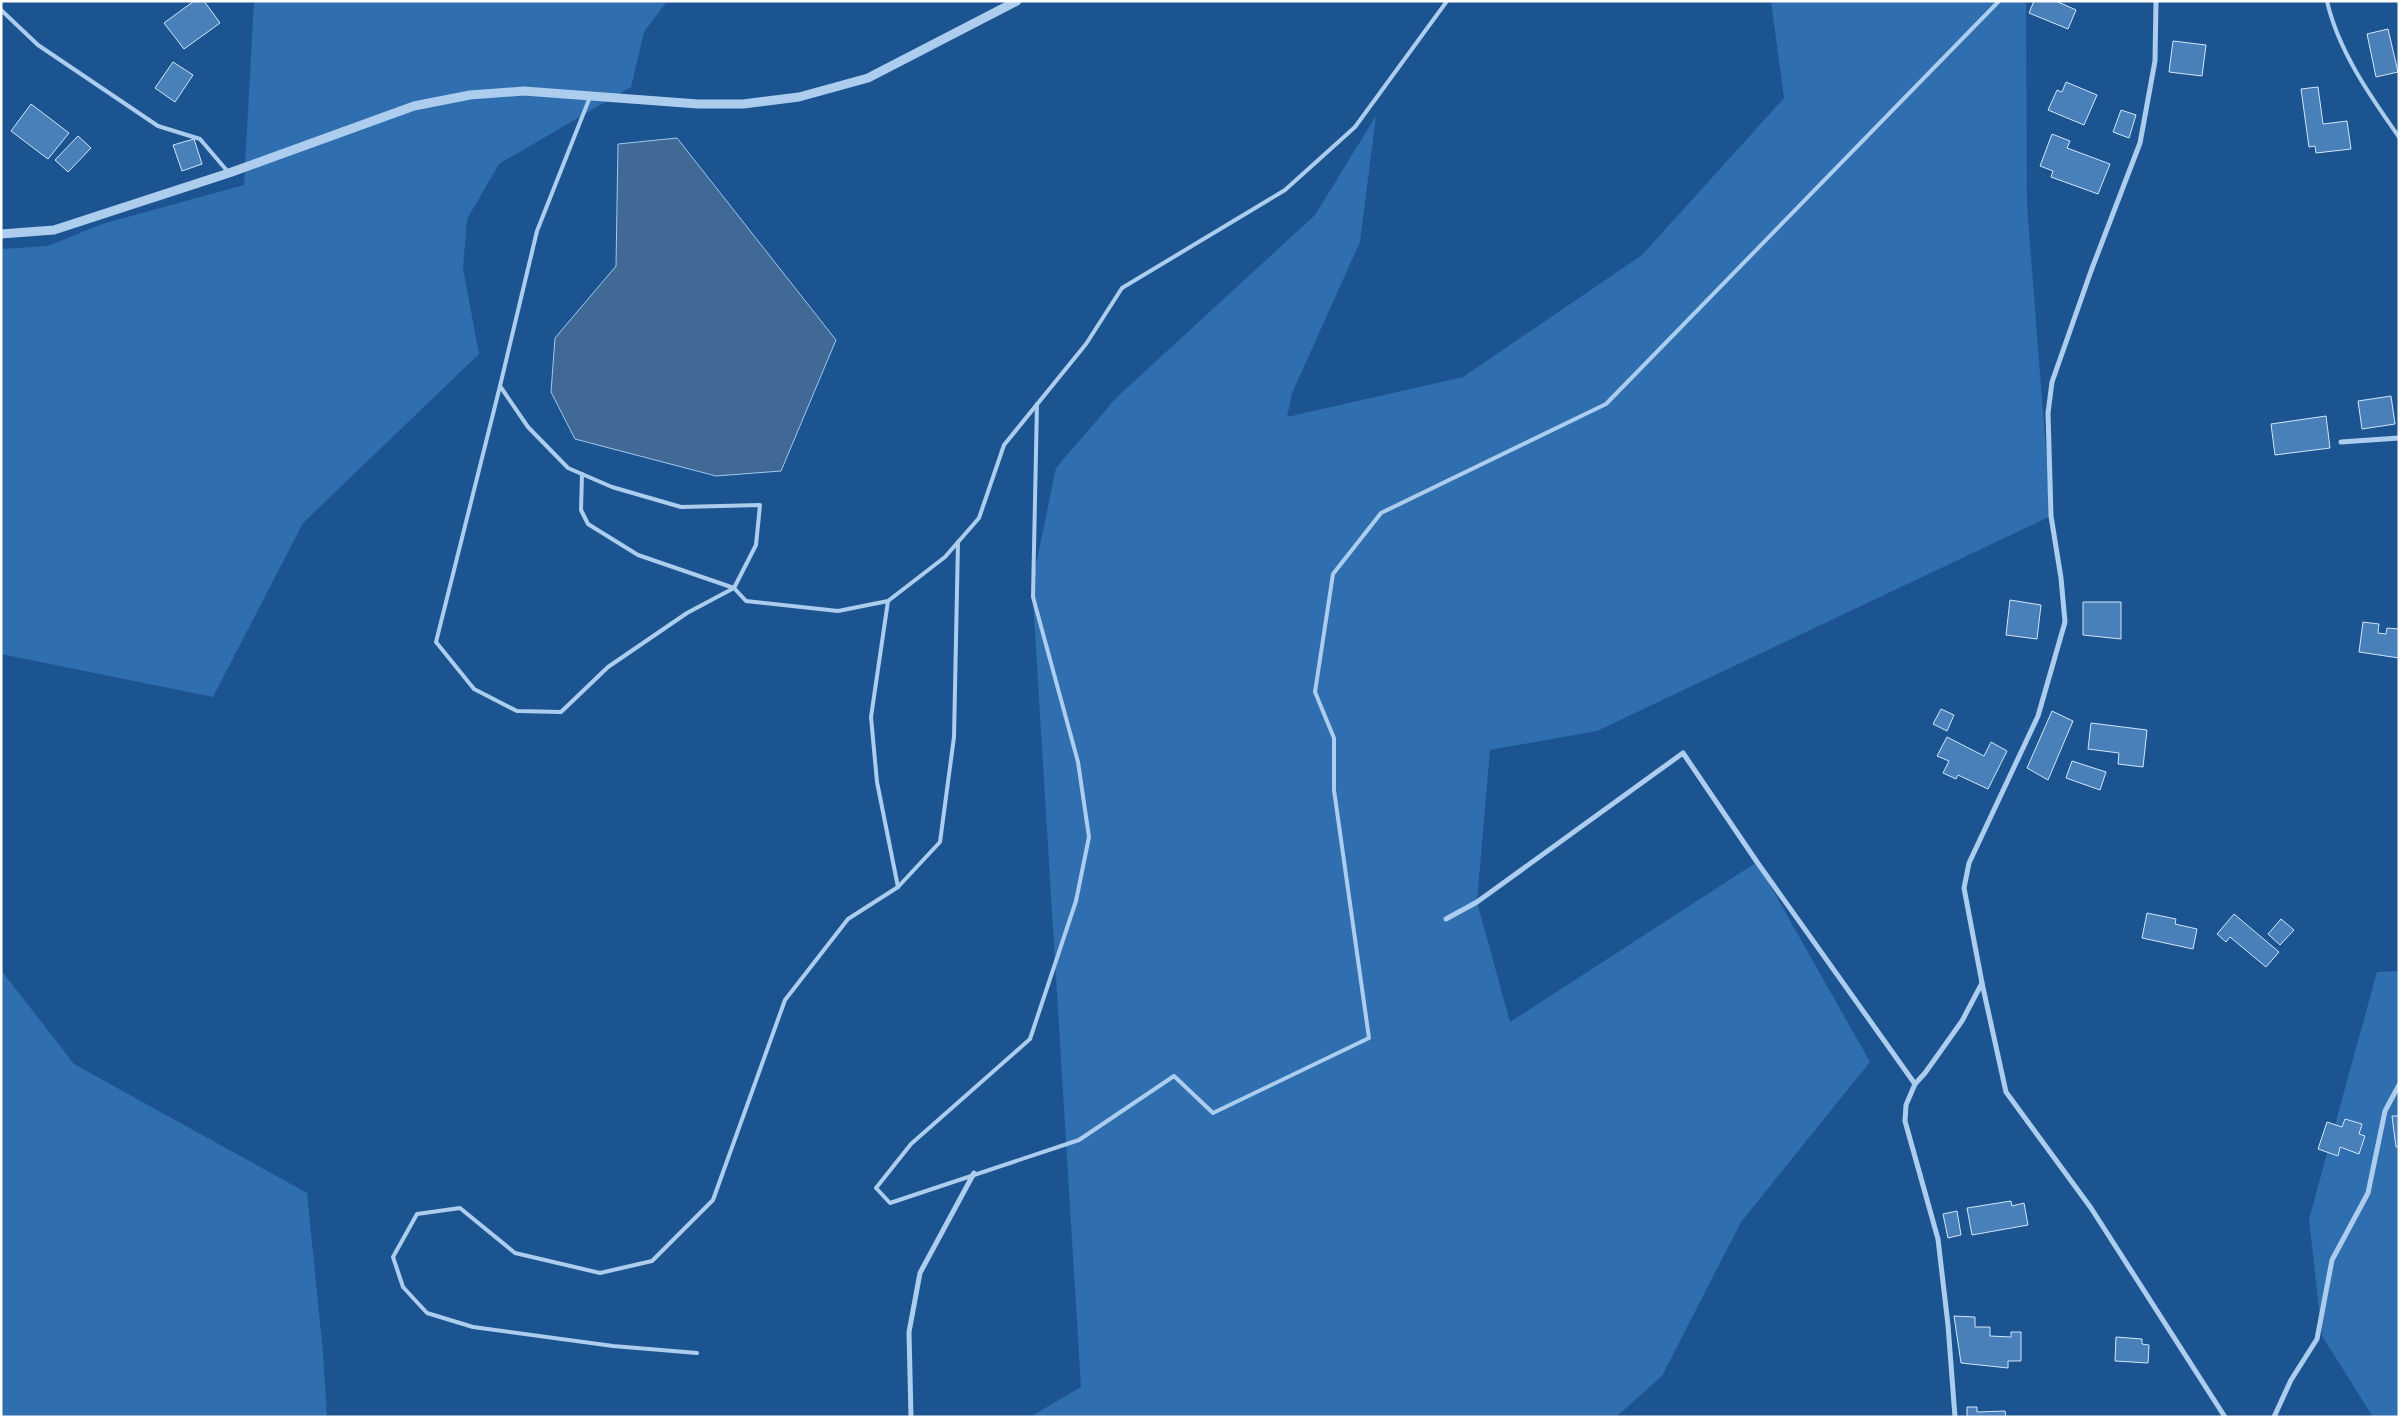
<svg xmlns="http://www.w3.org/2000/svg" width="2400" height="1418" font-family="Arial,sans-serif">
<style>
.green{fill:#2f6eaf}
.water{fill:#416995;stroke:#9fc8f0}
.building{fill:#4980ba;stroke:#d2e6fa}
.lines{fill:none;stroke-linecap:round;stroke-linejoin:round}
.service{stroke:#accdee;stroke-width:4}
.minor{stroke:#accdee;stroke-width:5}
.tertiary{stroke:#accdee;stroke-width:9}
</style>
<rect width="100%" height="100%" fill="#1c5491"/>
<g class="green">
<polygon points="254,1 667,1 644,32 631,87 499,164 467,219 463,268 479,354 303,523 213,697 1,654 1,249 48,246 102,224 244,185"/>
<polygon points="1771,1 2026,1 2027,205 2051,516 1597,731 1490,750 1477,902 1510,1022 1757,862 1870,1062 1741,1222 1662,1376 1616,1417 1030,1417 1081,1387 1032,584 1056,468 1116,398 1315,215 1376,116 1360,242 1292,393 1287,417 1463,377 1642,255 1784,98"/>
<polygon points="1,970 74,1064 307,1193 323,1353 327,1417 1,1417"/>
<polygon points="2399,971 2399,1417 2373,1417 2322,1336 2309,1219 2377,972"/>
</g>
<polygon class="water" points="677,138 836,340 781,471 716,476 575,439 551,392 555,338 616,266 618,144"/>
<g class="building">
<polygon points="194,1 204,1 220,23 184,49 164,23"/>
<polygon points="2034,1 2056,1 2076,10 2068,29 2029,13"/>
<polygon points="2388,29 2398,72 2376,77 2367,34"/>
<polygon points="2173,41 2206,45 2202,76 2169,72"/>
<polygon points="173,62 193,75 175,102 155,88"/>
<polygon points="2066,82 2097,95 2084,125 2048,110 2057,90 2062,92"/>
<polygon points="2318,87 2323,124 2347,121 2351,149 2316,153 2315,146 2309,147 2301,89"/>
<polygon points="31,104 69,133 48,159 11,131"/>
<polygon points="2121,110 2136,115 2129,138 2113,132"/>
<polygon points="2052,134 2070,141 2067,148 2110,164 2098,194 2051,177 2053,171 2040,166"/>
<polygon points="78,136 91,148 68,172 55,160"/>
<polygon points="194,139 202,164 182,171 173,145"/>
<polygon points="2391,396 2395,424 2362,429 2358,401"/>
<polygon points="2326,416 2330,448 2275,455 2271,424"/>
<polygon points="2010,600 2041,605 2037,639 2006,635"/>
<polygon points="2083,602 2121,602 2121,639 2083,635"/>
<polygon points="2363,622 2379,624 2378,633 2386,634 2387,628 2399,629 2399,658 2359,652"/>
<polygon points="1941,709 1954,715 1947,731 1933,724"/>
<polygon points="2052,711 2073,721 2048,780 2027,768"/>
<polygon points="2091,723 2147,730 2143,767 2118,764 2119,753 2088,749"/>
<polygon points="1947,737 1984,756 1991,742 2007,751 1988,789 1958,775 1956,779 1943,773 1949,761 1937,756"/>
<polygon points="2072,761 2106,772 2100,790 2066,778"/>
<polygon points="2147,913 2176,919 2175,924 2197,929 2193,949 2142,938"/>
<polygon points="2234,914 2279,952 2266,967 2230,937 2226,942 2217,934"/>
<polygon points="2281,919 2294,930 2280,945 2268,934"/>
<polygon points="2392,1116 2399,1116 2399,1147 2396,1147"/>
<polygon points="2345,1119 2362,1124 2359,1134 2365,1136 2359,1154 2340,1147 2338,1156 2318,1149 2327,1122 2342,1127"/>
<polygon points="2011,1201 2012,1206 2024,1203 2028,1225 1972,1235 1967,1208"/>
<polygon points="1957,1211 1961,1235 1948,1238 1943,1214"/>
<polygon points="1954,1316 1975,1317 1975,1327 1990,1327 1990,1336 2011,1337 2011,1332 2021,1332 2021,1361 2008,1361 2008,1368 1961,1363"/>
<polygon points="2116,1337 2142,1339 2142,1344 2149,1345 2148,1363 2115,1361"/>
<polygon points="1967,1407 1977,1407 1977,1412 2005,1411 2006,1417 1967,1417"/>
</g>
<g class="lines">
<g class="service">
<path d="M2327,1C2338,50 2370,96 2399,137"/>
<polyline points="1,10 38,45 158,126 200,139 229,173"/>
<polyline points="590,97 537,231 500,386 528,427 568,468 612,487 681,507 760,505 756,545 734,588 746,601 838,611 888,601 945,557 979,518 1004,445 1086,344 1122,288 1285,190 1355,127 1447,1"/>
<polyline points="500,386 436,642 474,689 517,711 561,712 608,667 687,613 734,588"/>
<polyline points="1037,404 1033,597 1078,762 1089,837 1076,901 1030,1039 911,1144 876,1188 890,1203 1079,1140 1174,1076 1213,1113 1369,1038 1334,790 1334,738 1315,692 1333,574 1381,513 1606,404 1999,1"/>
<polyline points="582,474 581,510 588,524 638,555 734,588"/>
<polyline points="888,601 871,717 877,782 898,887"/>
<polyline points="697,1353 613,1346 473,1327 427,1313 403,1287 393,1257 417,1214 460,1208 515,1253 600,1273 652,1261 713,1200 785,1000 848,919 898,887 940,842 954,737 958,542"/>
</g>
<g class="minor">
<polyline points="2341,442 2399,438"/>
<polyline points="1446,919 1477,902 1683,753 1757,862 1915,1084"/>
<polyline points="1982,983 2006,1092 2091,1208 2225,1417"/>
<polyline points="911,1417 909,1332 920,1273 974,1173"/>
<polyline points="1955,1417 1948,1325 1938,1239 1905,1121 1906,1105 1915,1084 1925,1073 1962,1021 1982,983 1964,888 1969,863 2038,716 2065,622 2061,578 2051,516 2048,413 2052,382 2091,271 2140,143 2155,61 2156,1"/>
<polyline points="2274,1417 2291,1380 2317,1339 2332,1260 2368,1193 2385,1111 2399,1085"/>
</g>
<polyline class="tertiary" points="1,234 54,230 229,173 414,106 470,95 524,91 698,104 743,104 799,97 868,78 1017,1"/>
</g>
<rect width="2400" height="1418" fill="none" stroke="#ffffff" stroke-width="5"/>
</svg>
